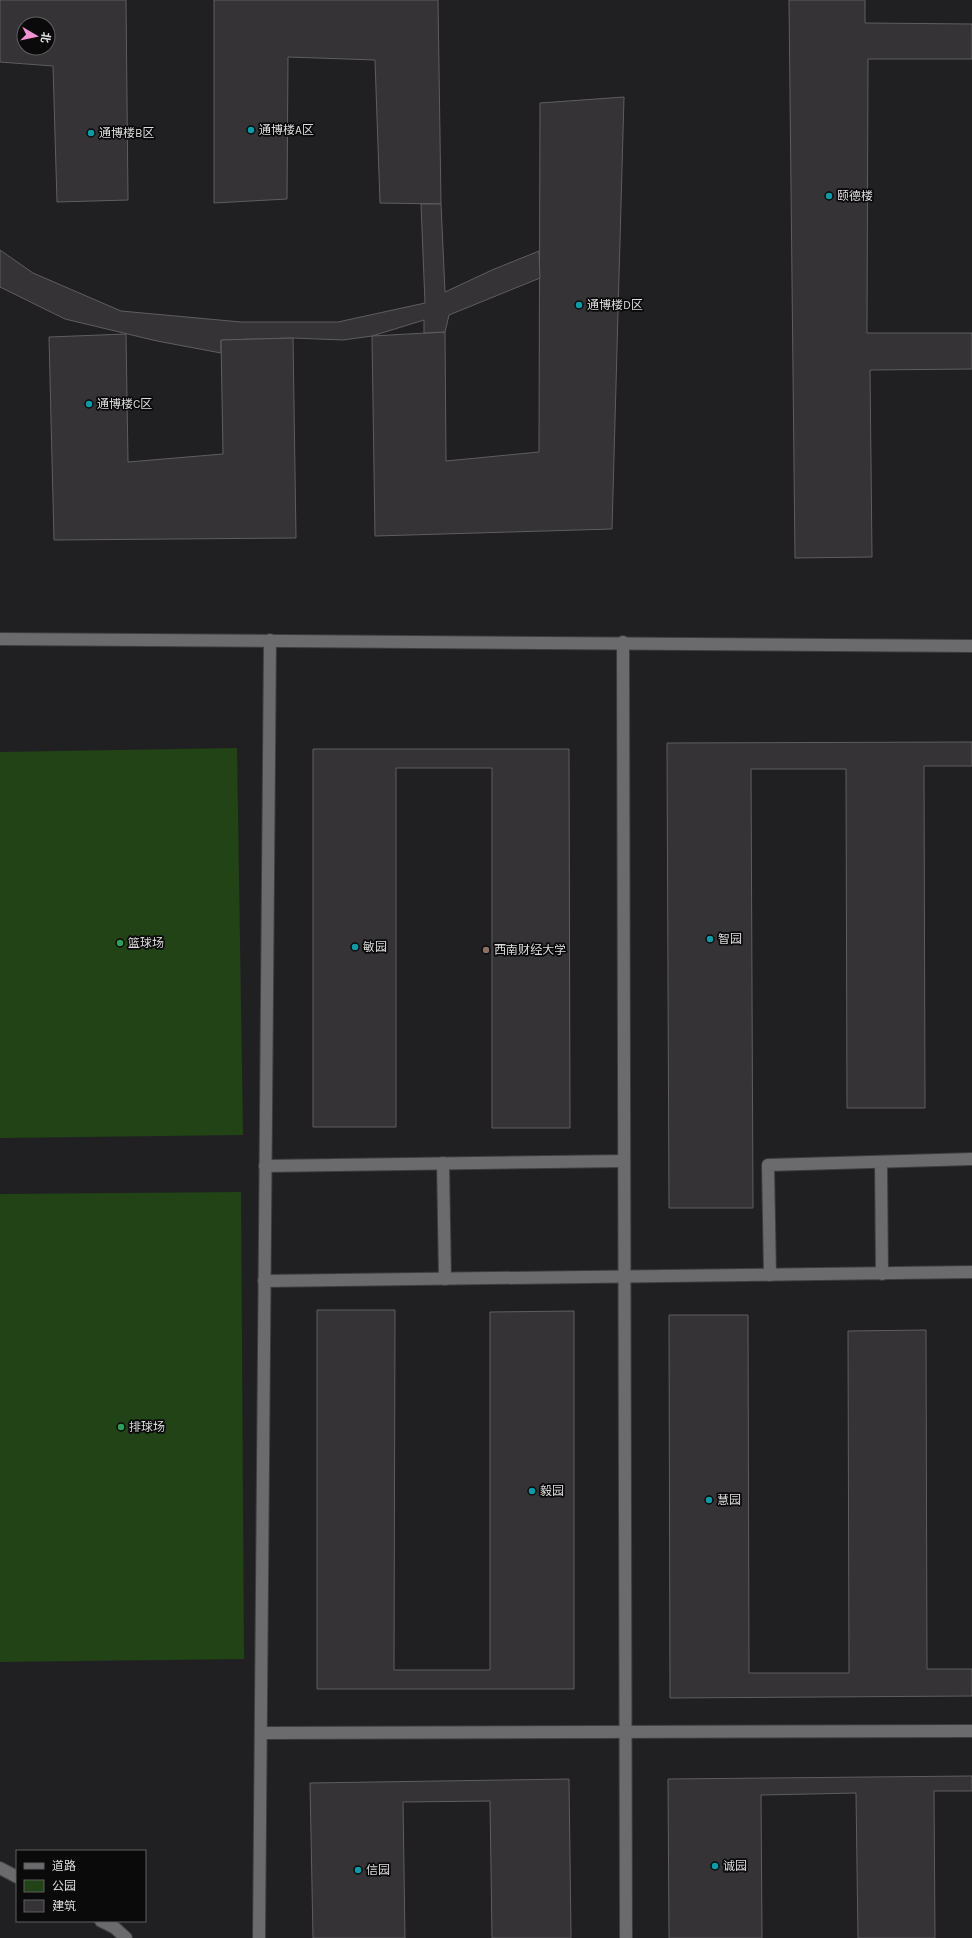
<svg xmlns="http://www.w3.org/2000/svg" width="972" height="1938" font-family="Karla,'Noto Sans SC',sans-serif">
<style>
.green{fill:#214316}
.building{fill:#353336;stroke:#5f5d5f;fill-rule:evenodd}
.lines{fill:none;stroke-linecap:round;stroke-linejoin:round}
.service-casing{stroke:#3d3c3e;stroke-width:14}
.minor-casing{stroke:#3d3c3e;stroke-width:14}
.service{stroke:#6b6a6d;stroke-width:12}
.minor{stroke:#6b6a6d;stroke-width:12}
.culture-dot{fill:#0f9aa8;stroke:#0a0a0b;stroke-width:1.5}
.leisure-dot{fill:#2e9e5b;stroke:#0a0a0b;stroke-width:1.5}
.education-dot{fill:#8d6e63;stroke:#0a0a0b;stroke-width:1.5}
.labels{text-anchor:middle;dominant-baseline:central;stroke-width:3.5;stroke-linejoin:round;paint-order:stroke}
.poi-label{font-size:12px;fill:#ddddde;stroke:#0a0a0b;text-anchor:start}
</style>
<rect width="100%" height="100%" fill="#202022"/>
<g class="green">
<polygon points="237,748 243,1135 0,1138 0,752"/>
<polygon points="241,1192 244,1659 0,1662 0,1194"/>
</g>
<g class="building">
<path d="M0,0H126L128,200L57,202L53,66L0,62ZM24,24H48V48H24Z"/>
<polygon points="214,0 438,0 441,204 380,203 375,60 288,57 287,199 214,203"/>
<polygon points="789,0 865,0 865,23 972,24 972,59 868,59 867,333 972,333 972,369 870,370 872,557 795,558"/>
<polygon points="624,97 612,529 375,536 372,336 445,332 446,461 539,452 540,103"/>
<polygon points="421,204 441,204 445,292 492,270 539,251 540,278 449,315 445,332 424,333 424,320 372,336 343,340 293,338 221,340 221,353 157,341 65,319 0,287 0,250 33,273 121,311 241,322 338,322 425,303"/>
<polygon points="126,334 128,462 223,454 221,340 293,338 296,538 54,540 49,337"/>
<polygon points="972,742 972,766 924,766 925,1108 847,1108 846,769 751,769 753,1208 669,1208 667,743"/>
<polygon points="313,749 569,749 570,1128 492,1128 492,768 396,768 396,1127 313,1127"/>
<polygon points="317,1310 395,1310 394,1670 490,1670 490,1312 574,1311 574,1689 317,1689"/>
<polygon points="669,1315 748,1315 749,1673 849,1673 848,1331 926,1330 927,1669 972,1669 972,1696 670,1698"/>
<polygon points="972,1776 972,1791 934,1791 935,1938 858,1938 856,1793 761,1795 762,1938 669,1938 668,1779"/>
<polygon points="569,1779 571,1938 492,1938 490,1801 403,1802 405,1938 313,1938 310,1783"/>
</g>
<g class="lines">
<g class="service-casing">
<g id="service">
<polyline points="881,1162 882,1274"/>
<polyline points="443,1163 445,1279"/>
<polyline points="265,1166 624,1161"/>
<polyline points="770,1275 768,1165 972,1159"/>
<polyline points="264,1281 972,1272"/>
</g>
</g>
<g class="minor-casing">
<g id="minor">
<polyline points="0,639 972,646"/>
<polyline points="623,642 626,1938"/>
<polyline points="261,1733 972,1731"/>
<polyline points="0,1868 17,1877"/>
<polyline points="101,1921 115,1928 126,1938"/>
<polyline points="259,1938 270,640"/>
</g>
</g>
<use href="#service" class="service"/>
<use href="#minor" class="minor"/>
</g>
<g class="culture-dot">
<circle cx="251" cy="130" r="4"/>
<circle cx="91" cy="133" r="4"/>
<circle cx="829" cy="196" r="4"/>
<circle cx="579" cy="305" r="4"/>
<circle cx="89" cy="404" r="4"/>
<circle cx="710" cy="939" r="4"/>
<circle cx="355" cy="947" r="4"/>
<circle cx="532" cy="1491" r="4"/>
<circle cx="709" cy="1500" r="4"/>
<circle cx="715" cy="1866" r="4"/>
<circle cx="358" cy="1870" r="4"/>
</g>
<g class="leisure-dot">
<circle cx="120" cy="943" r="4"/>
<circle cx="121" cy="1427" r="4"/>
</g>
<circle class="education-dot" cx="486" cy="950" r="4"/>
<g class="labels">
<g class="poi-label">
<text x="259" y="130">通博楼A区</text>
<text x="99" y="133">通博楼B区</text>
<text x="837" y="196">颐德楼</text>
<text x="587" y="305">通博楼D区</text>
<text x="97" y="404">通博楼C区</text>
<text x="718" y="939">智园</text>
<text x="128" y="943">篮球场</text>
<text x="363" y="947">敏园</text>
<text x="494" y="950">西南财经大学</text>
<text x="129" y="1427">排球场</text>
<text x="540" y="1491">毅园</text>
<text x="717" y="1500">慧园</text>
<text x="723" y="1866">诚园</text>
<text x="366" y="1870">信园</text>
</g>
</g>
<rect x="16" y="1850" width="130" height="72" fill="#0a0a0b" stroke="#5e5e5f"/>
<rect x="24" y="1863" width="20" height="6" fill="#6b6a6d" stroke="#5e5e5f"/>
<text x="52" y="1870" font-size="12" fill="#ddddde">道路</text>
<rect x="24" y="1880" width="20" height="12" fill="#214316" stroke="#5e5e5f"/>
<text x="52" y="1890" font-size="12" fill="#ddddde">公园</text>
<rect x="24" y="1900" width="20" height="12" fill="#353336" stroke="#5e5e5f"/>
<text x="52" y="1910" font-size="12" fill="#ddddde">建筑</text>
<g transform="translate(36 36) rotate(99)"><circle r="19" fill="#0a0a0b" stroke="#5e5e5f"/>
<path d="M0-3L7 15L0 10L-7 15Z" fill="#f491d3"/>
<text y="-6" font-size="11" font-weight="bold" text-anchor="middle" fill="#ddddde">北</text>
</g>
</svg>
